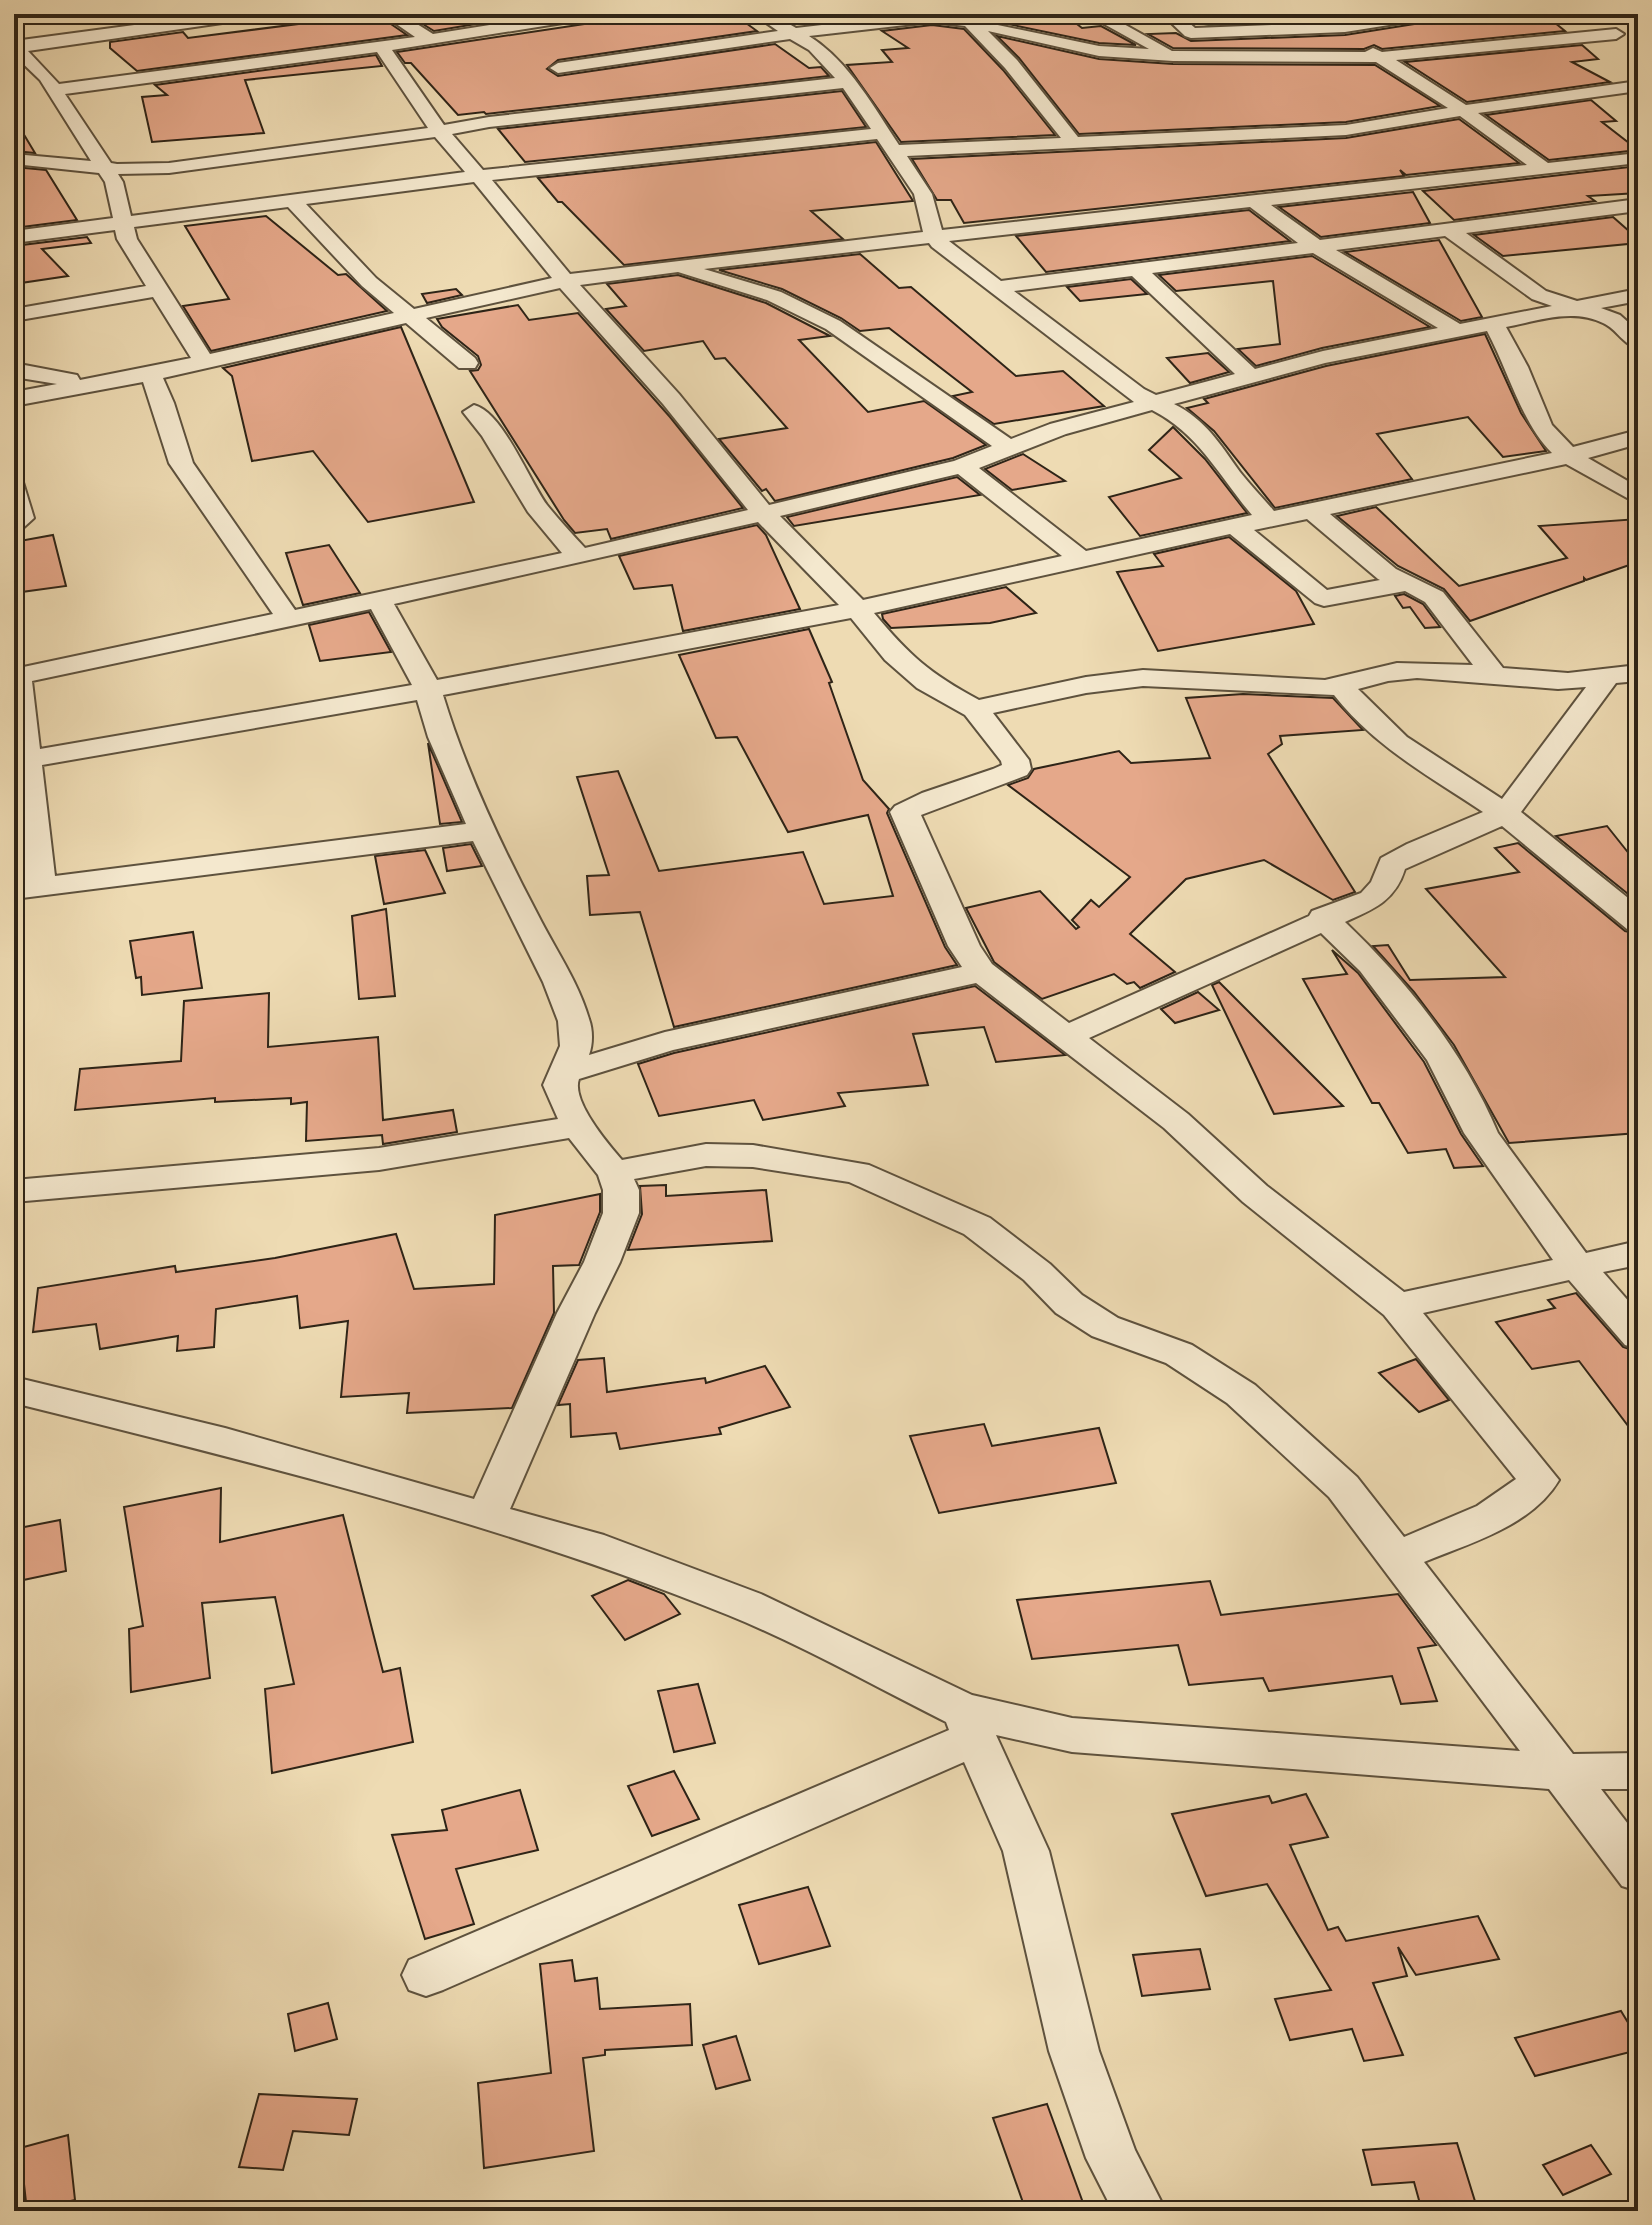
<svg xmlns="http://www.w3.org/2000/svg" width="1652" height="2225" font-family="'Old Standard TT',serif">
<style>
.green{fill:#b5c18f;stroke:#727253;stroke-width:2}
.building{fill:#e5a88a;stroke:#2e2417;stroke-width:2}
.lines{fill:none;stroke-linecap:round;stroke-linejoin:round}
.street-casing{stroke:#5e523e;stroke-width:4}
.street{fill:#f4e8ce;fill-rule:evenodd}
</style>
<rect width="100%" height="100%" fill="#eedbb3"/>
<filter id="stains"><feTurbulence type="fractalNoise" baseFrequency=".0025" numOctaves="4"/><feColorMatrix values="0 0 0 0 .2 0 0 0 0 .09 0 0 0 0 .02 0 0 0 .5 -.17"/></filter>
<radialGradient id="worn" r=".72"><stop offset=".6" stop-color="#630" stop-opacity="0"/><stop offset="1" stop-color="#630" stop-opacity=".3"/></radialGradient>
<path class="green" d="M1176,14H1405C1344,23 1230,44 1176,14Z"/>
<g class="building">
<polygon points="315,14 365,14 373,21 385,20 407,35 137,71 110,48 110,42 183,32 188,38 322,21"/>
<polygon points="428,14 475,14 488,22 434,31 410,16"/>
<polygon points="651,14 680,14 693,24 739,18 757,31 558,60 547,69 558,76 775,44 809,68 821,67 829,76 486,114 484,112 458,115 411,63 405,63 397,52"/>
<polygon points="960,14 1000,14 1000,22 1068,17 1082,28 1101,26 1136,45 1099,43"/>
<polygon points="1544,14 1565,31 1382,49 1374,45 1364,49 1173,48 1148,34 1176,33 1191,41 1345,35 1427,22"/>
<polygon points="932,25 964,29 1003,70 1055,135 901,142 847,65 892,62 882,50 908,48 882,31"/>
<polygon points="997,36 1099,59 1173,64 1375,65 1440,106 1346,122 1079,134 1019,58"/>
<polygon points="1582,45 1598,59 1572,62 1610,82 1467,102 1405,62"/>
<polygon points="376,55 382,66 245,80 264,133 152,142 142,97 167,95 155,85"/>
<polygon points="842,91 866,127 525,162 498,129"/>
<polygon points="1591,100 1616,121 1602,122 1638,150 1549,160 1486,115"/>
<polygon points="14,118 35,153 14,151"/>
<polygon points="1459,119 1519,163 1406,175 1400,170 1404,176 964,223 951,200 937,200 912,159 1346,138"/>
<polygon points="876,142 913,201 811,211 843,239 624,265 562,202 558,202 538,178"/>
<polygon points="1638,166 1638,193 1588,196 1595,201 1454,220 1423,191"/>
<polygon points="14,167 46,170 77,220 14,228"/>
<polygon points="1413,192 1430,223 1321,237 1279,207"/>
<polygon points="1249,210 1290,241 1046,272 1016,236"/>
<polygon points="266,216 338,275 346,274 387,311 211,351 183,306 229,299 185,226"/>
<polygon points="1613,217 1638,239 1638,243 1503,256 1474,235"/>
<polygon points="87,237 91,243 42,249 68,276 14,284 14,246"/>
<polygon points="1439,240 1482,317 1461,321 1345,252"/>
<polygon points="860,254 899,288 911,287 1016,376 1063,371 1104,406 994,424 953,396 972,392 889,328 860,331 841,318 782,289 719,270"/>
<polygon points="1312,256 1430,327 1322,348 1256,366 1238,349 1280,344 1273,281 1176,291 1159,275"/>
<polygon points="678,275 766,303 830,336 799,340 868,412 924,401 986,445 953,458 775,501 766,489 762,491 719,439 787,428 725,358 715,359 703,341 644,351 606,309 626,306 607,284"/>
<polygon points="1131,279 1147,294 1080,301 1067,287"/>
<polygon points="456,289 462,295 427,303 422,294"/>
<polygon points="518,305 529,320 578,313 670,417 743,508 611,539 607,529 575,533 564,520 470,371 478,370 481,365 478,356 442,327 437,319"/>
<polygon points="401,327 474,502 368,522 313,451 252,461 232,376 223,368"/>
<polygon points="1485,334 1521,413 1546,451 1503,457 1468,417 1377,434 1412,479 1275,508 1214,431 1187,408 1208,403 1204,399 1326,366"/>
<polygon points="1208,353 1229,372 1190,383 1167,358"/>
<polygon points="1173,427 1205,459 1247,513 1140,536 1109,497 1181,478 1149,450"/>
<polygon points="1023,454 1065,481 1012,490 985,469"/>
<polygon points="957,477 980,495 794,526 787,517"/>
<polygon points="1376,507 1459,586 1567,558 1539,526 1638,519 1638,562 1586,580 1584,578 1584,581 1470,621 1444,589 1398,566 1337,516"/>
<polygon points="757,525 766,535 800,609 683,631 672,585 634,589 619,556"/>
<polygon points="53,535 66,586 14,593 14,542"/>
<polygon points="1229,537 1296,591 1314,624 1158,651 1117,572 1163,566 1154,554"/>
<polygon points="329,545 360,593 303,605 286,553"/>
<polygon points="1006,587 1036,613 990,623 891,628 883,619 882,614"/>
<polygon points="1404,594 1423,604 1440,627 1425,628 1410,607 1403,608 1395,596"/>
<polygon points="369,612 391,652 320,661 309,625"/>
<polygon points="809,629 832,682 829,683 863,780 889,809 887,813 945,947 957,965 674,1027 640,912 590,915 587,876 609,875 577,777 618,771 659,871 803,852 824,904 893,896 868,815 788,832 737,737 716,738 679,655"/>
<polygon points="1243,694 1333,698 1363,730 1280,736 1282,744 1268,754 1355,892 1333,900 1264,860 1186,879 1130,934 1175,972 1140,988 1134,982 1127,984 1114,974 1042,999 994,962 966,908 1040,891 1076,929 1079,927 1072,920 1091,900 1099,907 1130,877 1008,785 1028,778 1034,769 1119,751 1131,763 1210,758 1186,698"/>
<polygon points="428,743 462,822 440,824"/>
<polygon points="1607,826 1638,865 1638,902 1556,836"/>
<polygon points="1518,843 1625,931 1638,934 1638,1133 1509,1143 1454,1045 1414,992 1373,946 1388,945 1410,980 1505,977 1426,889 1519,872 1495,848"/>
<polygon points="471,844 482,866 447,871 443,848"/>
<polygon points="425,850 445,893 384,904 375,856"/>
<polygon points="386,909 395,996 359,999 352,916"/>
<polygon points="193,932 202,988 142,995 141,977 136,978 130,941"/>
<polygon points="1332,950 1358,973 1424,1062 1461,1134 1483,1166 1454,1168 1446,1149 1408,1153 1379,1103 1372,1103 1303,979 1347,974"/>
<polygon points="1219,982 1343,1106 1274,1114 1212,985"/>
<polygon points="975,986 1065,1055 996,1062 984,1027 913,1034 928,1085 838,1093 845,1106 763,1120 754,1100 659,1116 638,1064 674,1053"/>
<polygon points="1198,992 1219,1010 1175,1023 1161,1009"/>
<polygon points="269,993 268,1047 378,1037 383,1120 453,1110 457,1132 383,1144 382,1135 306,1141 307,1102 291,1104 291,1098 215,1102 215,1098 75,1110 80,1069 181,1061 184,1001"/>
<polygon points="666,1185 666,1196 766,1190 772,1241 628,1250 642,1214 640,1186"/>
<polygon points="600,1194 600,1212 579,1265 553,1266 554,1313 512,1408 407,1413 409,1393 341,1397 348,1321 300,1328 297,1296 216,1309 214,1347 177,1351 178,1336 100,1349 96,1324 33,1332 38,1288 175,1266 176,1272 275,1258 396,1234 414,1289 494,1284 495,1215"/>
<polygon points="1576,1293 1623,1347 1638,1352 1638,1439 1579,1361 1532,1369 1496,1322 1555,1308 1548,1300"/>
<polygon points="604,1358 607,1392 705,1378 706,1383 765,1366 790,1407 719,1428 721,1434 620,1449 616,1433 571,1437 570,1404 558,1405 578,1360"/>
<polygon points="1416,1359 1449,1400 1419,1412 1379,1373"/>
<polygon points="984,1424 992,1446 1099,1428 1116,1483 939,1513 910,1436"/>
<polygon points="221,1488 220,1542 343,1515 383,1672 400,1668 413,1742 272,1773 265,1689 294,1684 275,1597 202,1603 210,1678 131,1692 129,1629 143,1626 124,1507"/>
<polygon points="60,1520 66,1571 14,1582 14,1529"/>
<polygon points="628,1580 664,1594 680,1614 625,1640 592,1596"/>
<polygon points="1210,1581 1221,1615 1398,1594 1436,1645 1418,1648 1437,1701 1401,1704 1392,1676 1269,1691 1263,1678 1189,1685 1178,1645 1032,1659 1017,1600"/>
<polygon points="698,1684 715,1743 674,1752 658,1691"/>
<polygon points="674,1771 699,1819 652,1836 628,1786"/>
<polygon points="520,1790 538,1850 456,1869 474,1924 425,1939 392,1835 447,1830 442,1810"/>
<polygon points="1306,1794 1328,1837 1290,1845 1328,1930 1338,1927 1346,1941 1478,1916 1499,1959 1416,1975 1398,1947 1407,1976 1373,1983 1403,2055 1364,2061 1352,2029 1290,2040 1275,1999 1331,1990 1267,1884 1206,1896 1172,1814 1269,1796 1272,1803"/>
<polygon points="808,1887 830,1946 759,1964 739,1905"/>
<polygon points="1200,1949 1210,1989 1142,1996 1133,1955"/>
<polygon points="572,1960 575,1981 597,1978 600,2009 690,2004 692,2045 605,2050 605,2055 583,2058 594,2151 484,2168 478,2083 551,2073 540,1964"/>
<polygon points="328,2003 337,2039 295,2051 288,2014"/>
<polygon points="1621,2011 1638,2039 1638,2050 1535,2076 1515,2038"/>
<polygon points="736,2036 750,2080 716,2089 703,2045"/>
<polygon points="259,2094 357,2099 349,2135 293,2131 283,2170 239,2167"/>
<polygon points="1047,2104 1086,2211 1026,2211 993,2118"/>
<polygon points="68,2135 75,2200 27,2211 20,2148"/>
<polygon points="1457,2143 1478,2211 1422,2211 1414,2182 1372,2185 1363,2150"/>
<polygon points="1591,2145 1611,2174 1563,2195 1543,2165"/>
</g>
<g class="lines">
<g class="street-casing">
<g id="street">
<path d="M217,14H258L250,19L28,51L59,84L415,37L382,14H401L433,34L558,14H596L588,19L392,50L444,125L489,117L835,78L809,50L790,39L558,73L550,68L558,63L778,31L753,14H772L796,28L916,14H945L1099,46L1149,49L1086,14H1106L1172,51L1365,52L1373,48L1382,52L1616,29L1624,34L1616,39L1396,60L1466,105L1638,81V91L1478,113L1548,163L1638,153V163L1271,205L1320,240L1638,199V211L1466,233L1546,291L1577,301L1638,289V301L1601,308L1620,315L1638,331V348C1623,345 1617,329 1603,323C1572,308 1538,321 1506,327L1528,367L1552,425L1573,447L1638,430V444L1588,458L1638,487V504L1566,464L1330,514L1396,569L1443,592L1503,668L1568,673L1638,665V681L1616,683L1521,812L1638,906V931L1627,929L1502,826L1405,869C1395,901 1374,909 1345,922C1407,981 1465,1054 1498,1133L1586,1253L1638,1241V1265L1603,1272L1638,1312V1349L1625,1345L1569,1280L1423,1313L1559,1480C1532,1526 1470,1543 1424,1562L1573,1754L1638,1753V1789H1601L1638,1837V1891L1622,1886L1549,1789L1072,1752L996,1735L1049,1851L1099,2051L1135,2150L1166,2211H1113L1086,2158L1049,2051L1003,1851L964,1762L443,1990L426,1996L409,1990L402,1975L409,1960L949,1730L946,1722C874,1686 802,1645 728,1615C499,1522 254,1463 14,1403V1377L225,1428L474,1499L557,1313L584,1262L603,1213V1190L598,1175L569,1138L379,1170L14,1202V1180L379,1148L558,1119L543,1085L560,1046L558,1021L543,982L473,841L14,899V881L25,880L14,769V669L273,614L169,463L143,382L14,406V392L57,384L14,377V363L77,375L80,380L191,358L153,297L14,321V309L146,286L117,239L115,230L14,243V231L113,218L105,182L99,173L14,164V154L91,161L40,80L14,55V41ZM932,22L965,26L1005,68L1061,138L899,145C875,109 849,61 809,36ZM988,31L1099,56L1173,61L1376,62L1448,108L1346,125L1078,137L1017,60ZM377,52L428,128L169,163L117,164L111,163L65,94ZM843,88L871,129L483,170L452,134L489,127ZM1460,116L1527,165L942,230L932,194L907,156L1346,135ZM435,137L465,172L131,216L123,182L118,174L169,173ZM877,139L914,194L923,232L570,274L492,180ZM474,182L552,278L414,309L376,278L306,204ZM288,207L362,286L394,313L210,354L137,239L134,227ZM1250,207L1298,243L1001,281L949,241ZM1445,236L1532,299L1552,306L1460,324L1336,250ZM929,243L932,247L1134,402L1050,424L1011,439L840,321L781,292L704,269ZM1313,253L1438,328L1323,351L1255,369L1152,273ZM678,272L767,300L826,329L992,446L954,461L769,505L679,394L580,285ZM1132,276L1235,374L1156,395L1144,389L1014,291ZM560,288L663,404L748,510L585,548C572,534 559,520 547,505C529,481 503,412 474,405L463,412L482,436L528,512L562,553L295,610L193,463L174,403L163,378L406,323L459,368H475L478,363L475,358L426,318ZM1487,331C1508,370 1522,424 1552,453L1274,511C1263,498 1251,486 1240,472C1220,444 1206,420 1174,404L1325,363ZM1152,410C1199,434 1219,476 1252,515L1086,551L979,468L1066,434ZM958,474L1062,556L863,600L780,516ZM1307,519L1378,579L1380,580L1327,590L1254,530ZM758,522L839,605L437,680L394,604ZM1230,534L1315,603L1324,606L1405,591L1425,602L1473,665L1397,663L1325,680L1143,670L1086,677L979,700C929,673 910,656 874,613ZM371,609L412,685L40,749L32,681ZM851,618L885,660L917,688L965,715L1001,761L1002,765L993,769L922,793L895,806L890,812L948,946L962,967L665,1032L589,1055C593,1044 593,1030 589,1019C578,981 555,949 538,915C501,845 466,771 443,695ZM1417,678L1558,689L1586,687L1502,799L1407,737L1358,689L1388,681ZM1143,686L1334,695C1375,747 1429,776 1483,812L1407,844L1381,858L1371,882L1361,893L1312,911L1309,916L1069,1023L992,964L980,946L921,815L1027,775L1031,769L1029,760L993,713L1086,693ZM417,700L428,737L466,824L55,876L42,765ZM1321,933L1360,971L1427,1060L1464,1133L1553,1260L1404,1292L1267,1186L1188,1114L1089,1038ZM976,983L1164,1128L1243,1202L1384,1315L1516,1479L1477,1506L1404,1537L1357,1477L1255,1385L1192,1345L1118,1318L1082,1295L1050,1264L990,1218L869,1165L753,1145L706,1144L622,1160C608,1144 571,1101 579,1079L673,1050ZM706,1166L753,1167L849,1182L964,1234L1024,1280L1056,1313L1092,1336L1166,1363L1227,1403L1329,1497L1520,1751L1072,1718L972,1695L761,1594L604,1535L510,1509L595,1313L620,1262L639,1213V1190L634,1179Z"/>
<polygon points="1162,14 1179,14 1195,28 1345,22 1397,14 1435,14 1427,19 1345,32 1191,38 1185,36"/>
<polygon points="14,477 22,479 34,518 23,528 14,530"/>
</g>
</g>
<use href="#street" class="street"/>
</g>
<rect width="1652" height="2225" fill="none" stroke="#eedbb3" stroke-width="48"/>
<rect x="16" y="16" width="1620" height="2193" fill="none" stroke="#2e2417" stroke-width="4"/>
<rect x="24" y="24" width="1604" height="2177" fill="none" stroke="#2e2417" stroke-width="2"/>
<rect width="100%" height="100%" filter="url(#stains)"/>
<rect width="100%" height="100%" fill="url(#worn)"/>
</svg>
